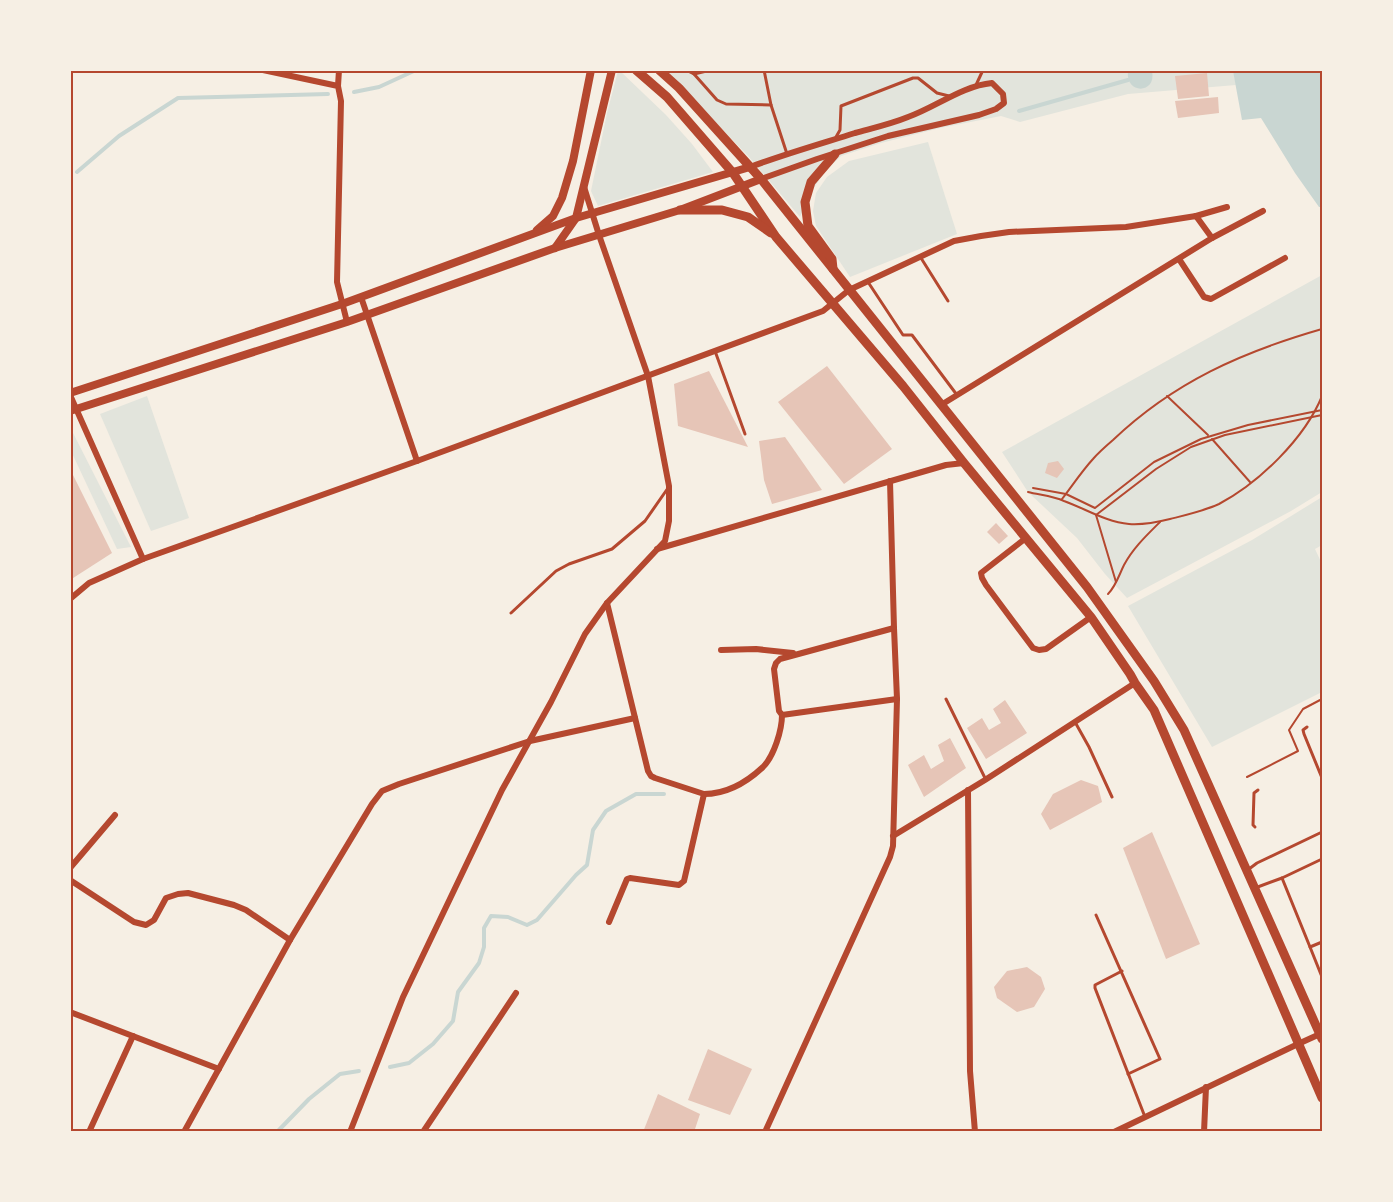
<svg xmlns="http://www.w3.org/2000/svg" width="1393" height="1202" font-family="Lato,sans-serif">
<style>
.green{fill:#e2e4dc}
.water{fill:#c9d6d2}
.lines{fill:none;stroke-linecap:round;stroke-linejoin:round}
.stream{stroke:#c9d6d2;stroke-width:4}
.building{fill:#e6c5b7}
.path{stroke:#b5482f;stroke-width:2}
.service{stroke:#b5482f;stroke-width:3}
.minor{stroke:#b5482f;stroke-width:6}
.tertiary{stroke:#b5482f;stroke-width:8}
.secondary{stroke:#b5482f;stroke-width:9}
.neatline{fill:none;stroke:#b5482f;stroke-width:2}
</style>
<rect width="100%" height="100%" fill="#f6efe4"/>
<g class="green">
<polygon points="1233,70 1236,85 1128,94 1020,122 1001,116 940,128 881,143 841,156 825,171 810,194 800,217 749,157 666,71"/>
<polygon points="618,71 620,71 666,115 692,144 713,172 598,206 591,191 607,113"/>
<polygon points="928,142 957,234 850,277 816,226 813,211 816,193 827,177 849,161"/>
<polygon points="1322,275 1322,492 1291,511 1127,598 1105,574 1077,538 1028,492 1002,452"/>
<polygon points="147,396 189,518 151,531 100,414"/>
<polygon points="70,429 71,429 131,547 117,549 71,451"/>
<polygon points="1322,497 1322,545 1315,549 1322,564 1322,692 1212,747 1128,606 1252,540"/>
</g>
<g class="water">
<path d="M1128,71H1152C1157,94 1125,95 1128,71Z"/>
<polygon points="1233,71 1322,71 1322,207 1319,207 1295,173 1261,118 1242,120"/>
</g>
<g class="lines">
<g class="stream">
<polyline points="354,92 379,87 416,70"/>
<polyline points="1019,111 1128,80"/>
<polyline points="77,172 119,136 178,98 328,94"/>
<polyline points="390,1067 409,1063 433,1044 453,1021 458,992 479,963 484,947 484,928 491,916 508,917 527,925 537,920 576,875 587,865 593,830 606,811 636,794 664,794"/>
<polyline points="277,1132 309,1099 340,1074 359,1071"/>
</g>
</g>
<g class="building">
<polygon points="1207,73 1209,96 1178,99 1175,76"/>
<polygon points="1218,97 1219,113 1178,118 1175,101"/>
<polygon points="827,366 892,449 844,484 778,402"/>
<polygon points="709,371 748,447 678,426 674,384"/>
<polygon points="785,437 822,490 772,504 764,480 759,441"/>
<polygon points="1058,461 1064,469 1057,478 1045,473 1048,463"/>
<polygon points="70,469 112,553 70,580"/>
<polygon points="996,523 1008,536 999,544 987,532"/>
<polygon points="1005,700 1027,733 986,759 967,728 982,718 989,730 1001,723 993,709"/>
<polygon points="950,738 966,768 924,797 908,765 924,755 931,769 944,761 938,745"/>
<polygon points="1081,780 1098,786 1102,802 1050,830 1041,814 1053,794"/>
<polygon points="1152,832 1200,944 1166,959 1123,848"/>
<polygon points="1027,967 1041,977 1045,989 1034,1007 1017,1012 997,998 994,987 1007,971"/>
<polygon points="708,1049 752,1069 730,1115 688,1100"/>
<polygon points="658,1094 700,1114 694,1132 643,1132"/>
</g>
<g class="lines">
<g class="path">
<polyline points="1167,396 1208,435"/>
<polyline points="1212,439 1250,482"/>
<polyline points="1033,488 1066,494 1095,508 1154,462 1201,439 1248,425 1322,410"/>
<path d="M1028,492C1040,495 1053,496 1064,501C1086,509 1106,522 1129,524C1142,525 1158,522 1170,519C1186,515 1204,511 1219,504C1259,483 1305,438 1322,396"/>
<path d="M1062,499C1072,486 1082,471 1093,459C1099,452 1106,446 1113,440C1174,382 1242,352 1322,329"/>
<polyline points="1116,582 1096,515 1156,469 1191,447 1225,435 1322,415"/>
<path d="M1108,594C1116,586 1119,575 1124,565C1133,548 1147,535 1160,522"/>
<polyline points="1247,777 1298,751 1289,730 1303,709 1322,699"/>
</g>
<g class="service">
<polyline points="686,70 694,74 711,70"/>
<polyline points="764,70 771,105 787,154"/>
<polyline points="694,74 717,100 726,104 771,105"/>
<polyline points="976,85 983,70"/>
<polyline points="836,137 840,130 841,106 913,78 918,78 937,93 949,96"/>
<polyline points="921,258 948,301"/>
<polyline points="868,282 903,335 912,335 957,395"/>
<polyline points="715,351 745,434"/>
<polyline points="511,613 556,571 569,564 612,549 645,521 668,488"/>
<polyline points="946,699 985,778"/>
<polyline points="1075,722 1089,747 1112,797"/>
<polyline points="1307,727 1303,730 1304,734 1322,778"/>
<polyline points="1255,827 1253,825 1254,793 1258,790"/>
<polyline points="1249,869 1257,863 1322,832"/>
<polyline points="1282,878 1310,947"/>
<polyline points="1255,888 1282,878 1322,859"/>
<polyline points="1096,915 1160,1059 1128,1074"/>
<polyline points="1322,942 1310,947 1322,977"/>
<polyline points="1122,971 1095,985 1095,988 1145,1117"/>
</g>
<g class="minor">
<polyline points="263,70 338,86 341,101 337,282 347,322"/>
<polyline points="338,86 339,70"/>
<path d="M750,167C785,154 820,144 855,133C873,128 891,124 908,117C936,107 962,86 992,83L1003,94L1004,103L996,109L979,115L888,136L817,159L761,179"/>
<polyline points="1196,216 1227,207"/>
<polyline points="1212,238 1263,211"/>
<polyline points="1179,259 1204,297 1211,299 1285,258"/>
<polyline points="361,297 417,461"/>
<polyline points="70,395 143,559"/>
<polyline points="1026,538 981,573 982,578 986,585 1033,648 1039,650 1046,649 1091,617"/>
<polyline points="657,549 946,465 964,463"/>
<polyline points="70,599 89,583 143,559 417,461 823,311 849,290 954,241 981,236 1009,232 1126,227 1196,216 1212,238 941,405"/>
<polyline points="607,603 648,771 651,776 655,778 704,794 684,881 679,885 630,878 627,879 609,922"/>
<polyline points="894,628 780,659 776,663 774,669 779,711 782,715 897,699"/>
<polyline points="721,650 756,649 793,653"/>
<polyline points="968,790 970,1071 975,1132"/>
<path d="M704,794C726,794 747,782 763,767C774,756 782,730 782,715"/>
<polyline points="893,836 985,780 1135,683"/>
<polyline points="70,868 115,815"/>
<polyline points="70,880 134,922 146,925 154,920 166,898 178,894 188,893 234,905 246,910 290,940"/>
<polyline points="70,1012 219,1069"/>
<polyline points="89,1132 133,1036"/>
<polyline points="184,1132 290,940 372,804 382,791 399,784 530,741 635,718"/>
<polyline points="350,1132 403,997 502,790 551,702 585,634 607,603 665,541 669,521 669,486 648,376 599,235 584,187"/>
<polyline points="423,1132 516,993"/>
<polyline points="765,1132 890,857 893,846 897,699 894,628 890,481"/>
<polyline points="1114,1132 1298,1044 1320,1034"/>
<polyline points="1204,1132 1206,1087"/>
</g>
<g class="tertiary">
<polyline points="537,230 553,216 562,198 573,161 591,70"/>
<polyline points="555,248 576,218 612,70"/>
<polyline points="70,393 342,304 576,218 750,167"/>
<polyline points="70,411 347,322 555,248 680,210 761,179"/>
</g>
<g class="secondary">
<polyline points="636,70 667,97 733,173 776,237 903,386 964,463 1091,617 1130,674 1135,683 1154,710 1322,1098"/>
<polyline points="659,70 679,88 761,179 1087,587 1154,681 1184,730 1322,1039"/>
<polyline points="680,210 722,210 748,217 771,233"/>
<polyline points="833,269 832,259 808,226 805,202 811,182 835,154"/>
</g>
</g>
<rect width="1393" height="1202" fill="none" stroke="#f6efe4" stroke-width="144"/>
<rect x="72" y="72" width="1249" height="1058" class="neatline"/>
</svg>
